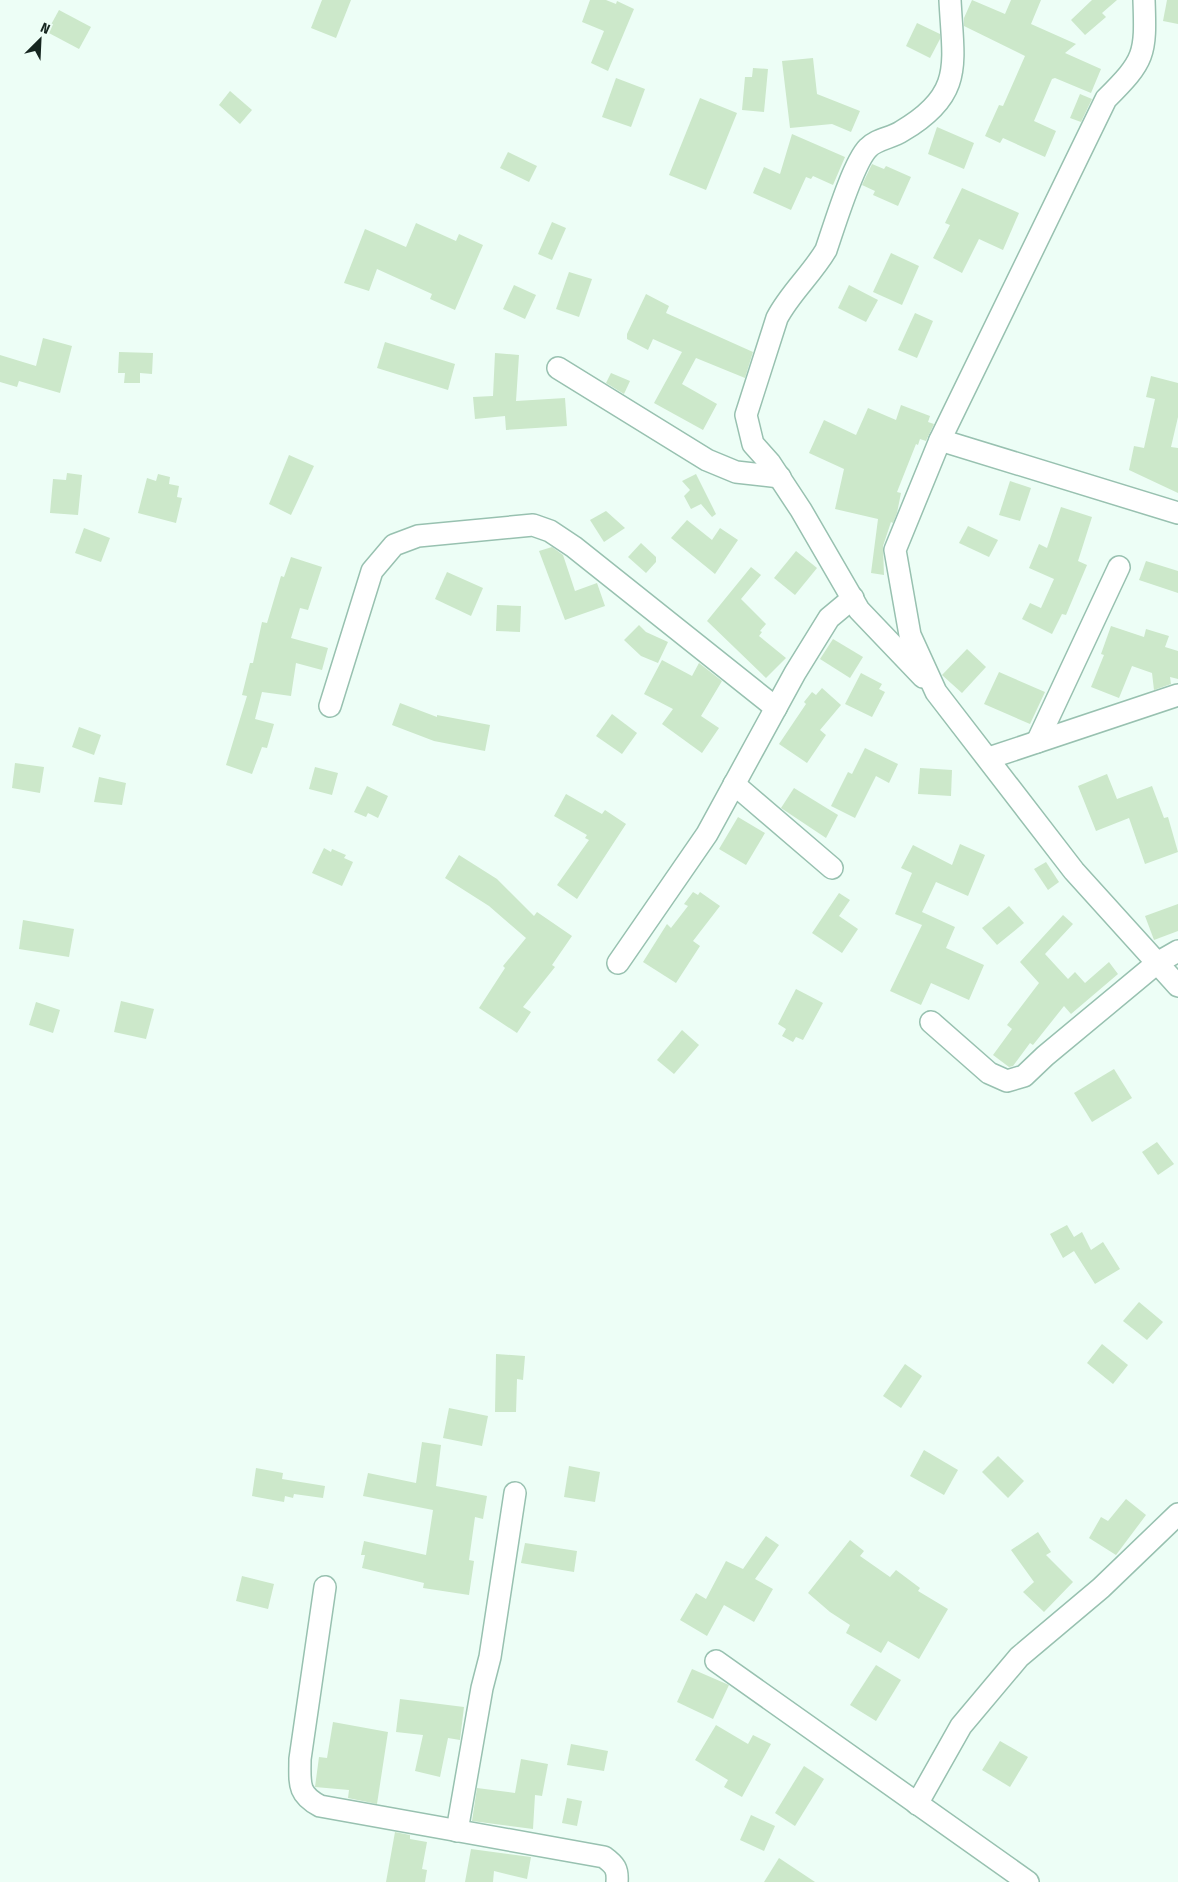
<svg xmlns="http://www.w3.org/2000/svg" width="1178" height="1882" font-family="'Fira Sans Condensed',sans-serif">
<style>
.building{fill:#cce8ca}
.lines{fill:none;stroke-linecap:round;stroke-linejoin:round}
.minor-casing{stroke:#98c1b0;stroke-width:24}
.minor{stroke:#fff;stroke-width:21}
</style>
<rect width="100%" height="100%" fill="#edfef6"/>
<g class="building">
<polygon points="322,0 351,0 336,38 311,28"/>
<polygon points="590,0 606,0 616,4 617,1 634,9 608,71 591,63 604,31 582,22"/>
<polygon points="972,0 1005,14 1011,0 1041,0 1031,24 1076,44 1065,53 1101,69 1091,93 1055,78 1052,79 1034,121 1056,131 1045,157 1003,138 1000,143 985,136 999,105 1003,106 1025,56 964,26 964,18"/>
<polygon points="1092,0 1117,0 1102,13 1106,17 1085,35 1071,20"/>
<polygon points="1167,0 1178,0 1178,24 1163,21"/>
<polygon points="59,10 91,27 79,49 47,32"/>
<polygon points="917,23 940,34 940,39 930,58 906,46"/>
<polygon points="813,58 817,94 860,111 851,132 832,124 790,128 782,61"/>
<polygon points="753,68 768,69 764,112 742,110 745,77 752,77"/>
<polygon points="616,78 645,89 631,127 602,117"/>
<polygon points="230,91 252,110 240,124 219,105"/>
<polygon points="1080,94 1092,99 1081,122 1070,118"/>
<polygon points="700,98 737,113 706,190 669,175"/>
<polygon points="937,127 974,143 964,169 928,154"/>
<polygon points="792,134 845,157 833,185 813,176 811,179 806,177 791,210 753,193 764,167 780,174"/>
<polygon points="508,152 537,166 529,182 500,168"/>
<polygon points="872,164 884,169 886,166 911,177 898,206 873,195 875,191 862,185"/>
<polygon points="962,188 1019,213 1003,250 979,239 962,273 933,258 950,225 945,223"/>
<polygon points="552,222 566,228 552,260 538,254"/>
<polygon points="416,223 456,241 459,234 483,245 455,310 430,299 432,294 377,269 369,291 344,283 365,229 406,247"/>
<polygon points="891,253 919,266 902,305 873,292"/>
<polygon points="569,272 592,279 579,317 556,309"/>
<polygon points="514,285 536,295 525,319 503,309"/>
<polygon points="849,285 878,300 866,322 838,308"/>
<polygon points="646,294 669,306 666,313 753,352 745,378 696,358 682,384 717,404 703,430 654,403 682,352 653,339 648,350 627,339 627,334"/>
<polygon points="915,313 933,321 917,358 898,350"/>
<polygon points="43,338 72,346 60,393 19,381 17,387 0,382 0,355 36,366"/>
<polygon points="385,342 455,364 448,390 377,368"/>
<polygon points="119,352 153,353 152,374 140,373 140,383 124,383 125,373 118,373"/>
<polygon points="495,353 519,355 516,401 565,398 567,426 506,430 505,416 475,419 473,397 493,396"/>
<polygon points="611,373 630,381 624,394 606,383"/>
<polygon points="1151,376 1178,383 1178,417 1171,447 1178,448 1178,493 1129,470 1134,446 1144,448 1155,399 1146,397"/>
<polygon points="901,405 930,416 928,422 934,424 926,441 920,439 918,445 916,444 897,492 901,493 897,513 893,523 891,522 883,546 884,575 871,573 878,519 835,509 844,469 809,453 824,420 856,435 868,408 896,420"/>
<polygon points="289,455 314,466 291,515 269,504"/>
<polygon points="67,473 82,475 78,515 50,513 53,479 66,480"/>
<polygon points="158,474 170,477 169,484 179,486 177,497 182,498 176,523 138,513 147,478 156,481"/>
<polygon points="696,474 716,514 712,517 701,504 691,509 684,496 690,490 682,481"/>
<polygon points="1010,481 1031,488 1020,521 999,515"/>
<polygon points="1061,507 1092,517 1078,561 1087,565 1066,615 1062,614 1052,634 1022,619 1030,603 1041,608 1054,579 1029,568 1039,544 1047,548"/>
<polygon points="606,511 625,528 604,542 590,520"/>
<polygon points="687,520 712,540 720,528 738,540 715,574 671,538"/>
<polygon points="968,526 998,540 989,557 959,543"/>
<polygon points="84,528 110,538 101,562 75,553"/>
<polygon points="641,543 656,557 656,562 646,573 628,557"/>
<polygon points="552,547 563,555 575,591 597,583 605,606 565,620 539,551"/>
<polygon points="796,551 817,568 795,595 774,578"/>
<polygon points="291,557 322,567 308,610 300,608 291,638 328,648 322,670 296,663 291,696 262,692 255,719 274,724 267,748 262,747 252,774 226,765 247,696 242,695 250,663 253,663 262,622 267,623 281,576 284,577"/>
<polygon points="1146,561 1178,571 1178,593 1139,580"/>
<polygon points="751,567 761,575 741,599 766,624 760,631 762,632 759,636 786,658 766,678 707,621"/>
<polygon points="447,572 483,588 471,616 435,599"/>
<polygon points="497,605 521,606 520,632 496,631"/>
<polygon points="639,625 646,632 668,642 658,663 641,656 624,640"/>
<polygon points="1111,626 1144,637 1146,629 1169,636 1165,647 1178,651 1178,679 1170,677 1171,684 1154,690 1152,673 1132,666 1119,698 1091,687 1104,655 1101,654"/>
<polygon points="833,639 863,657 850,678 820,659"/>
<polygon points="967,649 986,667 962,693 942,675"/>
<polygon points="662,660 692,676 699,663 722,681 701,716 719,728 702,753 662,724 673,709 644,694"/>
<polygon points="999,672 1045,692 1030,724 984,704"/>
<polygon points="861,673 882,684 879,689 885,692 872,717 845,704"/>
<polygon points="822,688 841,705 820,730 826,735 807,763 779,744 806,704 804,702 812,692 816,695"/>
<polygon points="400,703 437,717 437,715 490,725 485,751 434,741 392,725"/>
<polygon points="612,714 637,733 622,754 596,736"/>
<polygon points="79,727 101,735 94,755 72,747"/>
<polygon points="865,748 898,764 889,783 876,776 855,818 831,806 848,772 852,774"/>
<polygon points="15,763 44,767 40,793 12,788"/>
<polygon points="315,767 338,773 332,795 309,789"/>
<polygon points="920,768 952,770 951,796 918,794"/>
<polygon points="1107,774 1117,799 1152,786 1164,818 1168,817 1178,852 1145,864 1129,818 1096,831 1078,786"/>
<polygon points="99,777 126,783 122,805 94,802"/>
<polygon points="367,786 388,796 378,818 368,813 366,817 354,812"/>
<polygon points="794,788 838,815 826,838 781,808"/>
<polygon points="566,794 602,814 605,810 626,824 577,899 557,885 589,840 585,838 587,835 554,816"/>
<polygon points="738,817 765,833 746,865 719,849"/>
<polygon points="960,844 985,855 968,896 936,882 922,912 955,927 946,948 984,965 969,1000 931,983 921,1005 890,991 922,925 895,914 912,873 901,868 913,845 952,865"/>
<polygon points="324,848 331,852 332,849 346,855 344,858 353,862 342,886 312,873"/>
<polygon points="459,855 497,879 534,916 537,912 572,936 552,965 555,967 523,1007 531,1012 517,1033 479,1008 505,968 503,966 526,938 489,906 445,878"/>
<polygon points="1046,862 1059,882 1048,890 1034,869"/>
<polygon points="693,892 698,895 700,892 720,906 693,941 700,946 676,983 643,962 667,924 671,928 688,906 684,904"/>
<polygon points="839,893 850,900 839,916 858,929 842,953 812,933"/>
<polygon points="1178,904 1178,931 1154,940 1145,916"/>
<polygon points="1009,906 1024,923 997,945 982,928"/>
<polygon points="1063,915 1073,924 1045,954 1068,979 1075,972 1085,983 1109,962 1118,974 1071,1014 1064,1006 1033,1045 1030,1043 1013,1066 1009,1067 993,1055 1012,1029 1007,1025 1039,983 1020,962"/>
<polygon points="23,920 74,929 69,957 19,949"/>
<polygon points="796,989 823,1003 803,1040 796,1037 793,1042 782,1036 786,1029 778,1024"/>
<polygon points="121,1001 154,1009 146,1039 114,1032"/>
<polygon points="36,1002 60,1010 53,1033 29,1025"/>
<polygon points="682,1030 699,1045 674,1074 657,1060"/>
<polygon points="1114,1069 1132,1098 1092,1122 1074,1093"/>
<polygon points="1157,1142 1174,1164 1158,1175 1142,1152"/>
<polygon points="1067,1225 1074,1237 1082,1232 1091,1250 1103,1242 1120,1269 1095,1284 1074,1251 1063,1258 1050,1234"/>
<polygon points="1139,1302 1163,1322 1147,1340 1123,1321"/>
<polygon points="1102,1344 1128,1365 1113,1384 1087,1363"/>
<polygon points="496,1354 525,1356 523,1380 517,1379 516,1412 495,1412"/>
<polygon points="905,1364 922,1376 901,1408 883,1396"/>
<polygon points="449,1408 488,1416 482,1446 443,1438"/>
<polygon points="422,1442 441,1445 436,1486 487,1496 483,1519 475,1517 469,1560 474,1561 469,1595 423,1588 424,1583 362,1568 365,1555 361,1555 364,1541 426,1555 433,1510 363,1496 368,1473 416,1483"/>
<polygon points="924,1450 958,1470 944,1495 910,1476"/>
<polygon points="998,1456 1024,1481 1008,1498 982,1472"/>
<polygon points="569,1466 600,1472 595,1502 564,1497"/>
<polygon points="256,1468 283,1473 282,1479 325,1486 323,1498 294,1494 293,1498 285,1496 284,1502 252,1496"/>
<polygon points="1126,1499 1146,1515 1116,1555 1089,1538 1101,1517 1108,1521"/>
<polygon points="1038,1532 1051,1552 1046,1555 1073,1582 1044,1612 1023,1592 1034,1582 1011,1550"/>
<polygon points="766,1536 779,1545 755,1579 773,1589 754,1622 724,1605 707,1636 680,1620 696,1593 706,1599 726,1561 743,1569"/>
<polygon points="850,1540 864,1551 860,1556 890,1577 896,1570 920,1588 918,1591 948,1609 919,1659 888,1641 881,1653 846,1633 850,1625 830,1612 808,1593"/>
<polygon points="525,1543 577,1551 574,1572 521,1563"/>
<polygon points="242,1576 274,1584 268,1609 236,1601"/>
<polygon points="876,1665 901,1680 876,1721 850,1705"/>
<polygon points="692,1669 729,1685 713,1719 677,1702"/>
<polygon points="400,1699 464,1707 460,1740 448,1738 440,1777 415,1771 423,1735 396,1732"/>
<polygon points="333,1722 388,1732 377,1804 348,1798 349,1790 315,1787 319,1757 327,1758"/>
<polygon points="716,1725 748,1744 753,1735 771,1744 742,1797 724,1787 728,1780 695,1760"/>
<polygon points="1000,1741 1028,1757 1010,1787 982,1770"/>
<polygon points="571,1744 608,1751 604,1771 567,1765"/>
<polygon points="521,1759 548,1764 542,1796 535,1795 533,1829 472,1821 477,1788 515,1793"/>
<polygon points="804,1766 824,1779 795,1826 775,1813"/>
<polygon points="567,1798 582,1801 577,1826 562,1823"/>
<polygon points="751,1815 775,1826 764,1851 740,1840"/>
<polygon points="395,1832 410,1835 410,1839 427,1842 422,1869 427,1870 425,1882 386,1882"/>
<polygon points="471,1849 531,1857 527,1879 494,1871 493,1882 465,1882"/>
<polygon points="779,1858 815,1882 764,1882"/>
</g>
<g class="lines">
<g class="minor-casing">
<g id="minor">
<path d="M1144,0C1146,55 1145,60 1106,99L940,440L895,550L910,635L936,692L1074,871L1178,986"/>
<polyline points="558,368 707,460 736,472 780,477"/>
<polyline points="940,440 1178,513"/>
<path d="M923,677L859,610L801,510L770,463L753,444L746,415L777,318C790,293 812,274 826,250C834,227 853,163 868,148C876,139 892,138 902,131C965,94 953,63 950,0"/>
<polyline points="330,706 372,571 394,545 418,536 533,525 550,531 574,547 776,708"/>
<polyline points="1037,742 1119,567"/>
<polyline points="989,758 1178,695"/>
<polyline points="734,784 832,868"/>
<polyline points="618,963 707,834 795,673 829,618 853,598"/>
<polyline points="931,1022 989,1073 1007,1081 1024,1076 1045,1056 1157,963 1178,951"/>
<path d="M325,1587L300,1759C300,1783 297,1794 320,1806L604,1857C615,1865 618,1869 617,1882"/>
<polyline points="716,1661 1028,1882"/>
<polyline points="917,1804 961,1726 1019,1657 1101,1588 1178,1514"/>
<polyline points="457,1831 482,1688 490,1657 515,1493"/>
</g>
</g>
<use href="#minor" class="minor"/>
</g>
<g transform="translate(40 40) rotate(24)" stroke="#edfef6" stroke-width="4" paint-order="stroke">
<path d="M0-4L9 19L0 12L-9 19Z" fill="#162620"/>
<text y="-8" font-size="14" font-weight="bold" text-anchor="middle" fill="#162620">N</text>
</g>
</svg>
